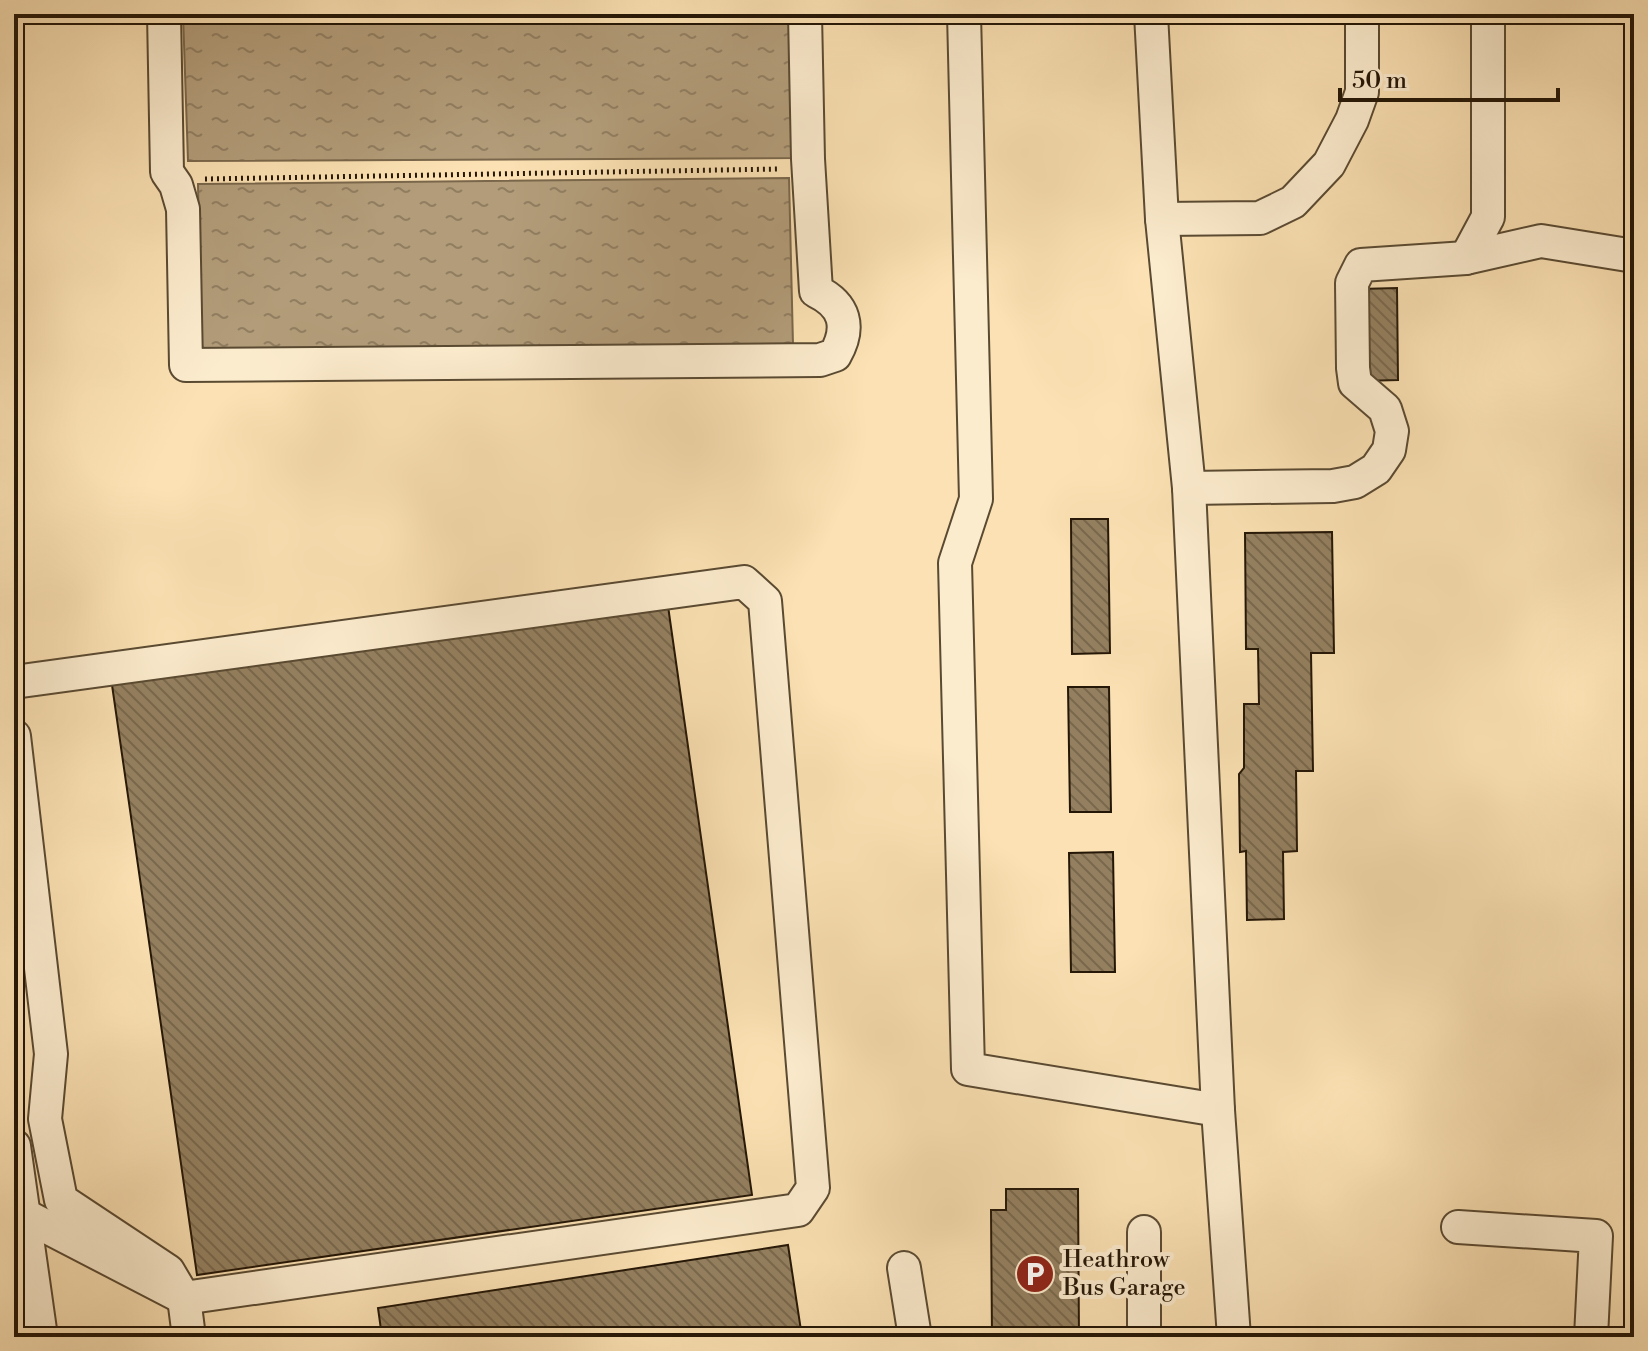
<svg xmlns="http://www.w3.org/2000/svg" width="1648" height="1351" font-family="'Libre Bodoni',serif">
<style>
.water{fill:url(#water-ripples);stroke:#7a674b;stroke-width:2}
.building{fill:url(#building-back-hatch);stroke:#251707;stroke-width:2}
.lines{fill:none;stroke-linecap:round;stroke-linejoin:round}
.minor-casing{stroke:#5a4a32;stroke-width:36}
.path{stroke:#251707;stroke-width:5;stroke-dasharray:2 4;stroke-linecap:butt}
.minor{stroke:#fcecce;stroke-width:32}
.labels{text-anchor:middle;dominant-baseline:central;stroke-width:8;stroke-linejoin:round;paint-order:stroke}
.poi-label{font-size:24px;fill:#251707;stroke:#fcecce;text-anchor:start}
</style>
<defs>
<pattern id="water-ripples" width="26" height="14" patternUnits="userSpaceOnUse" patternTransform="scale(2)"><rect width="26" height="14" fill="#b29c79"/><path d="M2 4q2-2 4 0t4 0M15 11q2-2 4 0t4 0" fill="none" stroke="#917e61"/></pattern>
<pattern id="building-back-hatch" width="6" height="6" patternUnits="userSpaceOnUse" patternTransform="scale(2)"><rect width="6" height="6" fill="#948060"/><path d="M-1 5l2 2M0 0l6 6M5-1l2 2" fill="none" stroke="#79684d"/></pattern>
</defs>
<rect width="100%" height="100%" fill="#fbe1b3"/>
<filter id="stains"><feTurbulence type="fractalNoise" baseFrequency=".0025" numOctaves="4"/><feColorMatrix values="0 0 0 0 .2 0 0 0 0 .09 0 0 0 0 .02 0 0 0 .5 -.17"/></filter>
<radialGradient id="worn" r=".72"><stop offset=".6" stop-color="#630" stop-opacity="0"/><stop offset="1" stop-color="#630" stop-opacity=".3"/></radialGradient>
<g class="water">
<polygon points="183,14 793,14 795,158 188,161"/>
<polygon points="789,178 793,345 201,353 198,184"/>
</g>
<g class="building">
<polygon points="1588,14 1634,14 1634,18 1604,20"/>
<polygon points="1634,139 1634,191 1627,167 1629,149"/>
<polygon points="1397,288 1398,380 1361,381 1360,289"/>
<polygon points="1071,519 1108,519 1110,653 1072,654"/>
<polygon points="1332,532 1334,653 1311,653 1313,771 1296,771 1297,851 1283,852 1284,919 1247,920 1246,851 1240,852 1239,774 1244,768 1244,704 1259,704 1258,649 1246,649 1245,533"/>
<polygon points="667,599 752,1195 197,1275 111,678"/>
<polygon points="1068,687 1109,687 1111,812 1070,812"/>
<polygon points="1113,852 1115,972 1071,972 1069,853"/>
<polygon points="1006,1189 1078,1189 1079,1337 992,1337 991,1210 1006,1210"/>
<polygon points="788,1245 802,1337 382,1337 378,1308"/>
</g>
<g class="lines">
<g class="minor-casing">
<g id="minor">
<path d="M164,14L167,172L176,185L183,209L186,365L820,360L835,355C851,327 845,305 816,291L808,159L805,14"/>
<polyline points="964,14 976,499 955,563 968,1069 1218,1110"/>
<polyline points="1151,14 1162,219 1189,488 1218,1110 1234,1337"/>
<polyline points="1162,219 1260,218 1293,202 1329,164 1352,120 1362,92 1362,14"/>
<polyline points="1466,258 1488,217 1488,14"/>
<polyline points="1189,488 1333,486 1355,482 1376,469 1389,450 1392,431 1385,409 1355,383 1353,368 1352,283 1361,265 1466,258 1541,241 1634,256"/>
<polyline points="14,682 744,582 765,601 813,1188 798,1210 184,1298 22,1214"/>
<polyline points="14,736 51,1054 45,1119 61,1200 168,1271 184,1298 189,1337"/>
<polyline points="14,1146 41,1337"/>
<polyline points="1458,1227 1596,1236 1591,1337"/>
<polyline points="904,1268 915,1337"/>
<polyline points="1144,1337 1144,1232"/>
</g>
</g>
<polyline class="path" points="205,179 779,169"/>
<use href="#minor" class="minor"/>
</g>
<defs>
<g id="parking-disc" transform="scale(2)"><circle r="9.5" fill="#8f2418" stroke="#fcecce"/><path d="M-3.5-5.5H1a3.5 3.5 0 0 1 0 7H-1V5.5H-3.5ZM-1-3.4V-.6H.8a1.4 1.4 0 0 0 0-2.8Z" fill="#fff"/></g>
</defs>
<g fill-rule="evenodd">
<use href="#parking-disc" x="1035" y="1274"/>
</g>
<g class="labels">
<g class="poi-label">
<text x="1063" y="1260">Heathrow<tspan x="1063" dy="28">Bus Garage</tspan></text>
</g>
</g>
<rect width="1648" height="1351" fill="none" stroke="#fbe1b3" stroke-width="48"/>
<rect x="16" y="16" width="1616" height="1319" fill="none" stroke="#251707" stroke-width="4"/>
<rect x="24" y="24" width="1600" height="1303" fill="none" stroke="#251707" stroke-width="2"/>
<path d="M1340 88v12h218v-12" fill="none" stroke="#251707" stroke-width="4"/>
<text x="1352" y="88" font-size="24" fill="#251707" stroke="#fcecce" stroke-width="6" paint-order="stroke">50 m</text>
<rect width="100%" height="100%" filter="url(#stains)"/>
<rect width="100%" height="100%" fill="url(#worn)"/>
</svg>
